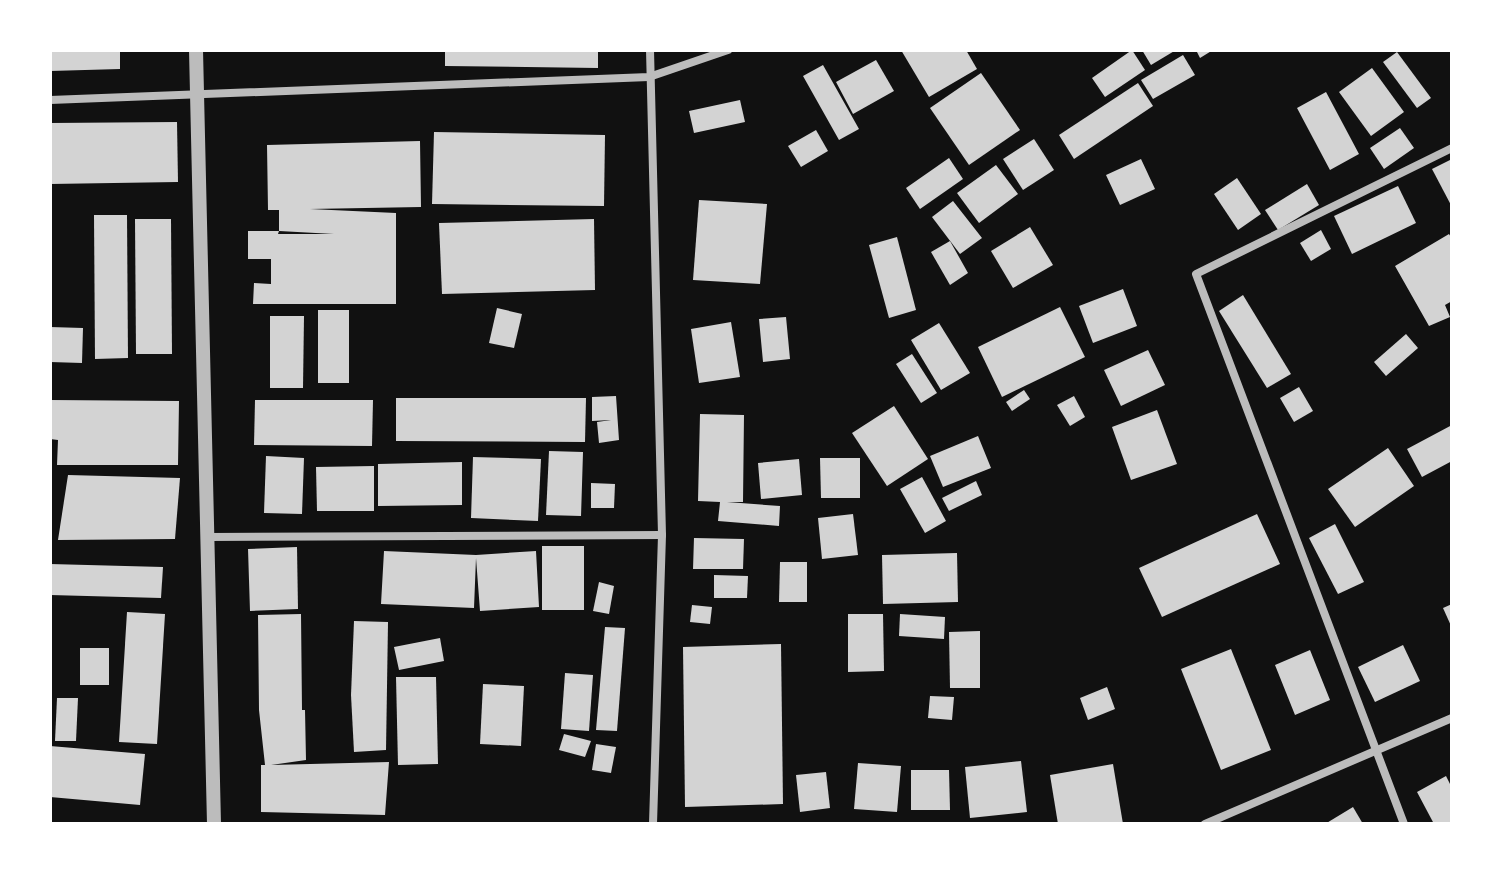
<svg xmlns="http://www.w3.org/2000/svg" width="1502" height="874" font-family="Barlow,sans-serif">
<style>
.building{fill:#d3d3d3}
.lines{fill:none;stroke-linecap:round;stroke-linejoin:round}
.minor{stroke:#bcbcbc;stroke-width:8}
.tertiary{stroke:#bcbcbc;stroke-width:14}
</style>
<rect width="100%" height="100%" fill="#111"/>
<g class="building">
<polygon points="50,50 120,50 120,69 50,71"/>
<polygon points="445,50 598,50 598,68 445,66"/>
<polygon points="901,50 966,50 977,69 929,97"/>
<polygon points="1132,50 1145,70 1105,97 1092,78"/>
<polygon points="1142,50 1176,50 1151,65"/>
<polygon points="1196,50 1213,50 1200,58"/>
<polygon points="1397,52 1431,98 1417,108 1383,62"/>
<polygon points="1183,55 1195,75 1153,99 1141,80"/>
<polygon points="876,60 894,91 853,114 836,82"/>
<polygon points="823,65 859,129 839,140 803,76"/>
<polygon points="1372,68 1404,112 1371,136 1339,92"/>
<polygon points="981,73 1020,130 969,165 930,108"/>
<polygon points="1138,83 1153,106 1074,159 1059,135"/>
<polygon points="1326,92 1359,154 1330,170 1297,108"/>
<polygon points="740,100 745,122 694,133 689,111"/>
<polygon points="177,122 178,182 50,184 50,123"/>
<polygon points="1400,128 1414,148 1384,169 1370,148"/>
<polygon points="816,130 828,151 801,167 788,146"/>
<polygon points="434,132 605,135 604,206 432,204"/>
<polygon points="1034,139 1054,170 1023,190 1003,159"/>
<polygon points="420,141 421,207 310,209 396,213 396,304 253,304 254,283 271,284 271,259 248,259 248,231 279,231 278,234 334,234 279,231 279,210 268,210 267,145"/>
<polygon points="949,158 963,179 920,209 906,188"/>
<polygon points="1141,159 1155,189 1120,205 1106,175"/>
<polygon points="1452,159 1452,207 1432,169"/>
<polygon points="996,165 1018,194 979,223 957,193"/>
<polygon points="1237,178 1261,214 1238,230 1214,194"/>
<polygon points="1307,184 1319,205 1278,230 1265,210"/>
<polygon points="1398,186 1416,223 1352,254 1334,216"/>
<polygon points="699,200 767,204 760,284 693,280"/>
<polygon points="953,201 982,238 960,254 932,217"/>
<polygon points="94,215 127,215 128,358 95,359"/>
<polygon points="135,219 171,219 172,354 136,354"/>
<polygon points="594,219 595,290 442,294 439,223"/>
<polygon points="1030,227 1053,265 1013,288 991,251"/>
<polygon points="1321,230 1331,249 1311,261 1300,243"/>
<polygon points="1449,234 1452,239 1452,301 1445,305 1450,317 1429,326 1395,266"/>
<polygon points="897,237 916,310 889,318 869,245"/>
<polygon points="950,241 968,273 950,285 931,252"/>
<polygon points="1123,289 1137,326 1093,343 1079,306"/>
<polygon points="1243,295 1291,374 1267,388 1219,311"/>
<polygon points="1060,307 1085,357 1002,397 978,347"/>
<polygon points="497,308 522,314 514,348 489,343"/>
<rect x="318" y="310" width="31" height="73"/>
<polygon points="270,316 304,316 303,388 270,388"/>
<polygon points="786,317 790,359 763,362 759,319"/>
<polygon points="731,322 740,377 699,383 691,329"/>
<polygon points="939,323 970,373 941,390 911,340"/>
<polygon points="50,327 83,328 82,363 50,362"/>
<polygon points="1406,334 1418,348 1386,376 1374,362"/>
<polygon points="1148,350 1165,385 1121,406 1104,370"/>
<polygon points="912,354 937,393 921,403 896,364"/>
<polygon points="1299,387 1313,411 1294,422 1280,398"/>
<polygon points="1024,390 1030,399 1012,411 1006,402"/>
<polygon points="616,396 619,440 599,443 597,422 611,420 592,421 592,397"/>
<polygon points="1074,396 1085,417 1070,426 1057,405"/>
<polygon points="396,398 586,398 585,442 396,441"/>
<polygon points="50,400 179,401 178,465 57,465 58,440 50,439"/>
<polygon points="255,400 373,400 372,446 254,445"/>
<polygon points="894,406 928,459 887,486 852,433"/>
<polygon points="1157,410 1177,464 1131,480 1112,427"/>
<polygon points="700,414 744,415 743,502 727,502 780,506 779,526 718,521 720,502 698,501"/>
<polygon points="1452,425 1452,461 1422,477 1407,449"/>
<polygon points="978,436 991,468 943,487 930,456"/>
<polygon points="1388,448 1414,486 1355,527 1328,489"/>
<polygon points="549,451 583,452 581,516 546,515"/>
<polygon points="266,456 304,458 302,514 264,513"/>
<polygon points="473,457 541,459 538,521 471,518"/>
<polygon points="820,458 860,458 860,498 821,498"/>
<polygon points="799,459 802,495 761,499 758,463"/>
<polygon points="462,462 462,505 378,506 378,464"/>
<polygon points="374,466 374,511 317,511 316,467"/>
<polygon points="68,475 180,478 175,539 58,540"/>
<polygon points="922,477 946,521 925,533 900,489"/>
<polygon points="976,481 982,495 949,511 942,498"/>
<polygon points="591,483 615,484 614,508 591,508"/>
<polygon points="853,514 858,555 822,559 818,518"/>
<polygon points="1257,514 1280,564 1162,617 1139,568"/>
<polygon points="1335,524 1364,582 1338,594 1309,538"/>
<polygon points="694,538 744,539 743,569 693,569"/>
<rect x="542" y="546" width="42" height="64"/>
<polygon points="297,547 298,609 250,611 248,549"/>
<polygon points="384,551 476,555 536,551 539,607 480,611 476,558 474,608 381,604"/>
<polygon points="957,553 958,602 883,604 882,555"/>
<polygon points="780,562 807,562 807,602 779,602"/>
<polygon points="50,564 163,567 161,598 50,595"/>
<polygon points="714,575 748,576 747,598 714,598"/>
<polygon points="599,582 614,586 609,614 593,611"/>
<polygon points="1452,604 1452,628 1443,608"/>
<polygon points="692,605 712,607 710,624 690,622"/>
<polygon points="127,612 165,614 157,744 119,742"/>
<polygon points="301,614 302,710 305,710 306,760 271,765 389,762 385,815 261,812 261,765 265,765 259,710 258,615"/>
<polygon points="848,614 883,614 884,671 848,672"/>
<polygon points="900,614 945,617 944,639 899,636"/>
<polygon points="354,621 388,622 386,750 354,752 351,695"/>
<polygon points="605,627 625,628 617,731 596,730"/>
<polygon points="980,631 980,688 950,688 949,632"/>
<polygon points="440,638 444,661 399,670 394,647"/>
<polygon points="781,644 783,804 685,807 683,647"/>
<polygon points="1403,645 1420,681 1375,702 1358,667"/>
<rect x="80" y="648" width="29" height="37"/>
<polygon points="1231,649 1271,750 1221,770 1181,669"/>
<polygon points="1310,650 1330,700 1295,715 1275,665"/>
<polygon points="565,673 593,675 589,731 561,729"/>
<polygon points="396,677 436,677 438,764 398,765"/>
<polygon points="483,684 524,686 521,746 480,744"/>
<polygon points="1107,687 1115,709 1088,720 1080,698"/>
<polygon points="930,696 954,697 952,720 928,718"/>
<polygon points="57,698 78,698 76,741 55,741"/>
<polygon points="564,734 591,741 585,757 559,750"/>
<polygon points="596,744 616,747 611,773 592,770"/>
<polygon points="50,746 145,754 140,805 50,797"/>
<polygon points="1021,761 1027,812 970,818 965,767"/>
<polygon points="858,763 901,766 897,812 854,809"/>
<polygon points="1113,764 1123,824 1058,824 1050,775"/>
<polygon points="911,770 949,770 950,810 911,810"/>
<polygon points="826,772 830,808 800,812 796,775"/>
<polygon points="1446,776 1452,788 1452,824 1434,824 1417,792"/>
<polygon points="1353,807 1363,824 1325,824"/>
</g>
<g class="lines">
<g class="minor">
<polyline points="650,50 662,535 653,824"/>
<polyline points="50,100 649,77 728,50"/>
<polyline points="209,537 662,535"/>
<polyline points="1205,824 1452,718"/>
<polyline points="1404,824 1196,274 1452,148"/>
</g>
<polyline class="tertiary" points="196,50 214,824"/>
</g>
<rect width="1502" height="874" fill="none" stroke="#ffffff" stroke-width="104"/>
</svg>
